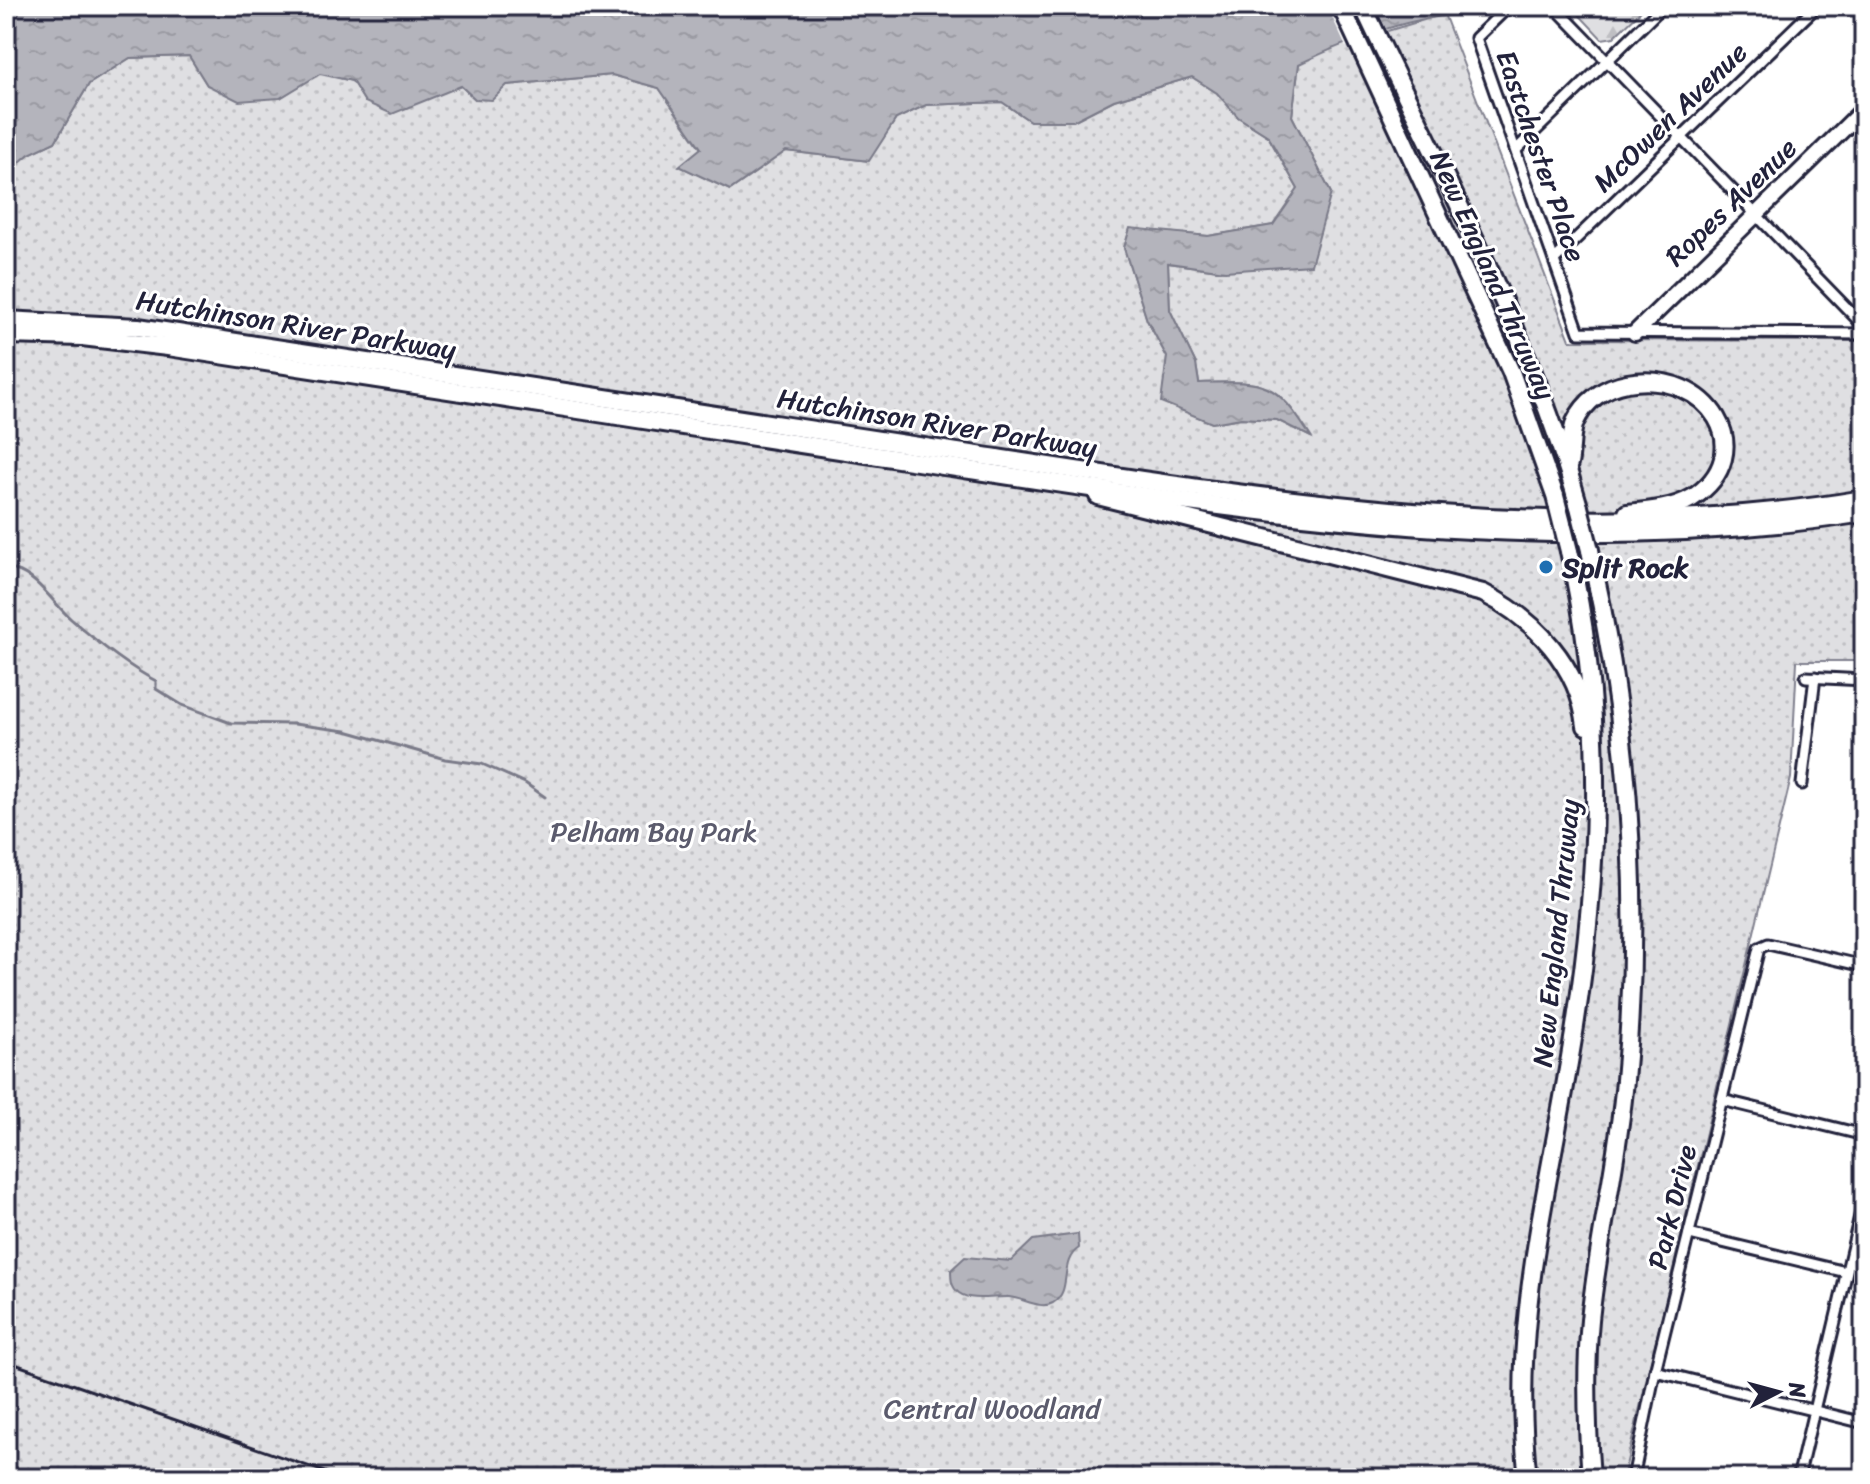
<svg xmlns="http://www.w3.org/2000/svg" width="1870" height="1484" font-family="Sriracha,sans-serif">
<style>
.forest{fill:url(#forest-firs);stroke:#80808e;stroke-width:2}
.park{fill:url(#park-dots);stroke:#80808e;stroke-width:2}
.water{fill:url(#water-ripples);stroke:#7a7a88;stroke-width:2}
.pier{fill:#fff}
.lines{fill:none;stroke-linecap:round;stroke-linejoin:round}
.stream{stroke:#7a7a88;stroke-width:3}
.street-casing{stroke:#22223b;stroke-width:15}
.secondary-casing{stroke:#22223b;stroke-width:20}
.highway-casing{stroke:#22223b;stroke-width:22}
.street{stroke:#fff;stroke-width:9}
.secondary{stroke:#fff;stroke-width:14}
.highway{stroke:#fff;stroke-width:16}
.rail{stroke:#22223b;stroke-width:3}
.highway-bridge-casing{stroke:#22223b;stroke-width:22;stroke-linecap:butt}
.highway-bridge{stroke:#fff;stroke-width:16}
.poi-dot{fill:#1f6fb2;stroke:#fff;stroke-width:3}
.labels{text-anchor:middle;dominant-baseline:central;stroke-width:6;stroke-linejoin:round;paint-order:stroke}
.street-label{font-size:28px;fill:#22223b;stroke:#fff}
.poi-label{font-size:28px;font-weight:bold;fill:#22223b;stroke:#fff;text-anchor:start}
.park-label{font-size:28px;fill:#5b5b6d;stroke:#fff}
</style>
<defs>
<pattern id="forest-firs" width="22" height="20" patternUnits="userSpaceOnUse" patternTransform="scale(2)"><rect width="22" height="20" fill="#dfdfe2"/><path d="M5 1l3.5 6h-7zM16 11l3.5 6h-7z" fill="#bfbfc3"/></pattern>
<pattern id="park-dots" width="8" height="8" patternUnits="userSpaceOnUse" patternTransform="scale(2)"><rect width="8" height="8" fill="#dfdfe2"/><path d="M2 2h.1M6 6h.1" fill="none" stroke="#bfbfc3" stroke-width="1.8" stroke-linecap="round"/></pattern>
<pattern id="water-ripples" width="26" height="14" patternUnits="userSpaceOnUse" patternTransform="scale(2)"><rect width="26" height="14" fill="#b4b4bc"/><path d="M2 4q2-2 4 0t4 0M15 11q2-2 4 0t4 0" fill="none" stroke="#9a9aa2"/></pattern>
</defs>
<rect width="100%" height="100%" fill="#fff"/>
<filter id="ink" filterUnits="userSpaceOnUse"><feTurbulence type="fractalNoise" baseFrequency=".0125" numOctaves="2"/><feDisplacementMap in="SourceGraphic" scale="16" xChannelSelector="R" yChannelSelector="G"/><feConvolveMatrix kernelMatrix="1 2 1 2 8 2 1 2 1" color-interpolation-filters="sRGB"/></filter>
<g filter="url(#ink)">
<polygon class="forest" points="1571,6 1646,6 1614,37 1602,39"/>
<path class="park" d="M1444,14L1570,340L1864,341V661H1797L1791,778L1623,1478H6V174L29,154L55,142L89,84L130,58L189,56L207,85L280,98L320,73L352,81L365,102L435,94L461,86L475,99L507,85L612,75L659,88L701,149L680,166L730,190L786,151L868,161L896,119L926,105L1002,102L1030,121H1073L1114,100L1192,77L1217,93L1238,117L1268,136L1298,189L1274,225L1209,236L1130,229L1124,248L1147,320L1167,357L1162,401L1212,423L1241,418L1277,420L1309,436C1275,378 1264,381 1199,383L1196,364L1170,310L1168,263L1225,271L1331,193L1292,116L1299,63L1334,47Z"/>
<g class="water">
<path d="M6,6H1480L1472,14C1414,14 1352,39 1299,64L1292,116L1331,193L1311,265L1225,271L1168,263L1170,310L1196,364L1199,383C1265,381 1274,379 1311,437L1277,420L1241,418L1212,423L1161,402L1167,357L1147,320L1124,248L1130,228L1208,236L1273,225L1298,189L1268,136L1238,117L1217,93L1192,77L1114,100L1073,121H1030L1002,102L926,105L896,119L869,161L786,151L730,190L679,166L701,148L659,88L612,75L507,85L492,100L475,99L461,86L392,114L365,102L352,81L320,74L280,98L239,101L207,85L189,56L130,58L89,84L55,142L29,154L6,174Z"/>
<path d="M1078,1234L1079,1248C1058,1262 1073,1291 1053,1303C1040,1310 1023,1298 1009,1297C994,1296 972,1302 959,1293C951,1287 951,1279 951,1270L965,1257L1011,1261L1033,1240Z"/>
</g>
<polygon class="pier" points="1327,6 1375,6 1389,34 1346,47"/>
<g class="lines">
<path class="stream" d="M15,570C37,576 54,604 71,619C97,642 125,665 156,681V689L182,705L231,723L294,724L346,731L445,759L482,764L525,783L545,797"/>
<g class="street-casing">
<g id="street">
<polyline points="1509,6 1476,38 1579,332 1864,334"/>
<polyline points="1554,6 1864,326"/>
<polyline points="1855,117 1864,126"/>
<polyline points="1516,150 1663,6"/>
<polyline points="1554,260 1817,6"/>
<polyline points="1806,677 1864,680"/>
<polyline points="1802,784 1815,677"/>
<polyline points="1722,1100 1864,1135"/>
<polyline points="1689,1234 1846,1272"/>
<polyline points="1655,1371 1864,1423"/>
<polyline points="1633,1478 1655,1371 1759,948 1768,944 1864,966"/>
<polyline points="1798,1478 1864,1199"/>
</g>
</g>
<g class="secondary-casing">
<polyline id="secondary" points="1635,333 1864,109"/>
</g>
<g class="highway-casing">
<g id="highway">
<polyline points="1341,6 1511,372 1555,496"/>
<path d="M1363,6C1438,166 1532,337 1579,507"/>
<path d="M6,320L138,327C409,367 680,410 951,451C1253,497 1560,550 1864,499"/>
<path d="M6,335L82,337L168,347C420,386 672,424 924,463C1239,511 1546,563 1864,513"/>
<path d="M1569,464C1572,450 1570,436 1575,422C1585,401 1604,387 1627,383C1709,368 1762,453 1692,498C1673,509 1648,511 1627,513"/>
<path d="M1098,496L1483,593C1535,619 1579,666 1586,726"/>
<path d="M1590,550C1630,726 1642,901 1625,1080C1618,1161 1598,1240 1590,1320C1585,1373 1587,1425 1591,1478"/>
<path d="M1528,1478C1510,1330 1546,1202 1570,1057C1599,888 1608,719 1569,551"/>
</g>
</g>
<use href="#street" class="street"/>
<use href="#secondary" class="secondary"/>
<use href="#highway" class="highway"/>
<polyline class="rail" points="6,1361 342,1478"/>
<g class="highway-bridge-casing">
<g id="highway-bridge">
<polyline points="1555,496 1569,551"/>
<polyline points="1579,507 1590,550"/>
</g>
</g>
<use href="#highway-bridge" class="highway-bridge"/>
</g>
</g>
<circle class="poi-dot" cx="1546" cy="567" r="8"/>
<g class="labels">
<g class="street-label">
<text transform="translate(1670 117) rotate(-44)">McOwen Avenue</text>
<text transform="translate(1541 156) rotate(71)">Eastchester Place</text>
<text transform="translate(1731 202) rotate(-44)">Ropes Avenue</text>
<text transform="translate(1493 275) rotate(66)">New England Thruway</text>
<text transform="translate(296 325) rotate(9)">Hutchinson River Parkway</text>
<text transform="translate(937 423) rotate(9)">Hutchinson River Parkway</text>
<text transform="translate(1556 933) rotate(-84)">New England Thruway</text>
<text transform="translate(1672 1207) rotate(-76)">Park Drive</text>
</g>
<g class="poi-label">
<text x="1562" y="567">Split Rock</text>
</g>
<g class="park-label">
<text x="654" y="831">Pelham Bay Park</text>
<text x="992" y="1408">Central Woodland</text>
</g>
</g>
<rect width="1870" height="1484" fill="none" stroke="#fff" stroke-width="32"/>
<rect x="16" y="16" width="1838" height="1452" fill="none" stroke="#22223b" stroke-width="3" filter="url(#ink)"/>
<g transform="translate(1778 1392) rotate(84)" stroke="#ffffff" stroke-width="6" paint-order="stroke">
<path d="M0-6L14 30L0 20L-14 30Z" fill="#22223b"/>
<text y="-12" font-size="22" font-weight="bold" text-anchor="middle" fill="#22223b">N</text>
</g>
</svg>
